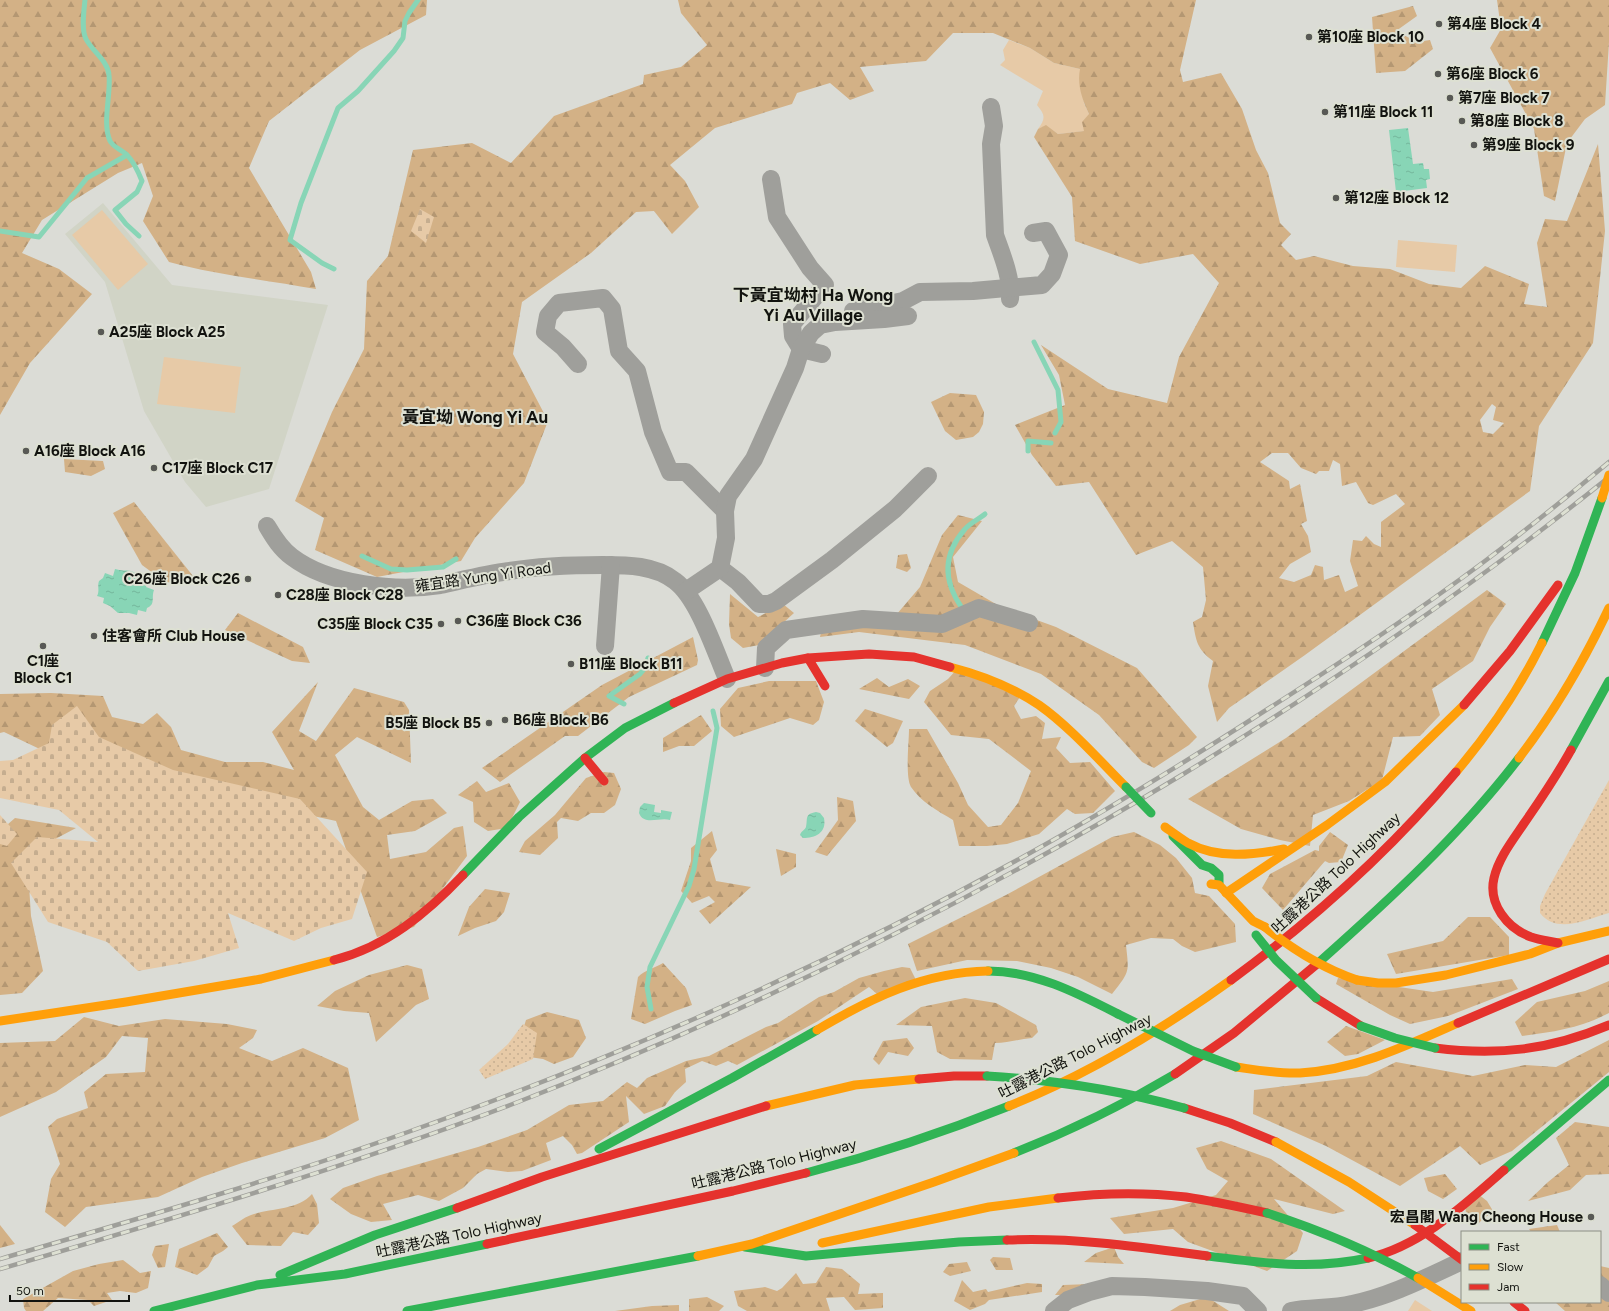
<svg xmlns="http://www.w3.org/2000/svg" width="1609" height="1311" font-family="Figtree,'Noto Sans TC',sans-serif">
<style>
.built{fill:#d1d4c6}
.grass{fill:#e7caa7}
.forest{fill:url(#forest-firs);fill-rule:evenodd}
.cemetery{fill:url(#cemetery-stones)}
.park{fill:url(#park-dots)}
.water{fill:url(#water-ripples)}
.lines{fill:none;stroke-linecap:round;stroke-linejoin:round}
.stream{stroke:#88d5b6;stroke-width:5}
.street{stroke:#9f9f9b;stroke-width:18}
.fast{stroke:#30b455;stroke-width:9}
.slow{stroke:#ff9f0a;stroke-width:9}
.jam{stroke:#e5322d;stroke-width:9}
.rail-casing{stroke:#9f9f9a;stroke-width:4.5}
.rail{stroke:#dde0d2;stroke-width:3;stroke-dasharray:9;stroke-linecap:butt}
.fast-bridge{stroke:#30b455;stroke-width:9}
.slow-bridge{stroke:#ff9f0a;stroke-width:9}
.jam-bridge{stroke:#e5322d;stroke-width:9}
.poi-dot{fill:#585955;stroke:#dde0d2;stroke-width:1.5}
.labels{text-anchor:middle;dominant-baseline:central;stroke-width:4;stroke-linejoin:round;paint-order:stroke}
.poi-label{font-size:15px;font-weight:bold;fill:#12130f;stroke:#dde0d2;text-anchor:start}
.street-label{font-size:15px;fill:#12130f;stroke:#dde0d2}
.quarter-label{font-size:17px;font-weight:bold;fill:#12130f;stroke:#dde0d2}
</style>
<defs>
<pattern id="forest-firs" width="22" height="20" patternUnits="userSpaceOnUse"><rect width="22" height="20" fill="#d3b186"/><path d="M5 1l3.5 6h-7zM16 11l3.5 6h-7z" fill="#b49772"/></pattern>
<pattern id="cemetery-stones" width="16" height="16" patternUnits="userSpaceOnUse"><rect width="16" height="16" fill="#e7caa7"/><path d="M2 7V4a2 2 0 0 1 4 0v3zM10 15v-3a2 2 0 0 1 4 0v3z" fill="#c5ad8f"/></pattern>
<pattern id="park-dots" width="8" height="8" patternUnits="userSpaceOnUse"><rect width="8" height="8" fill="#e7caa7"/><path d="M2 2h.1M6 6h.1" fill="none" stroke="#c5ad8f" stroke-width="1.8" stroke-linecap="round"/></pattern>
<pattern id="water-ripples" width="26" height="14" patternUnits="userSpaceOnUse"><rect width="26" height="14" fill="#88d5b6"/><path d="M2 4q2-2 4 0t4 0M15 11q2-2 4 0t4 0" fill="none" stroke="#74b69b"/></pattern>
</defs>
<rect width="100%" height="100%" fill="#dbdcd6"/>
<polygon class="built" points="103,203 172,285 328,305 269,489 206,507 185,482 144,411 105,282 65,234"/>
<g class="grass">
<path d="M1009,40L1030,48L1054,63L1080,69L1084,103L1089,114L1085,131L1058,134L1046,126L1038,129C1046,118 1045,115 1037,105L1043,91L1000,65L1005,60L1003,50Z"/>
<polygon points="102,210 148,264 118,290 72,235"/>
<polygon points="1398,240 1457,245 1455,272 1396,267"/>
<polygon points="164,357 241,367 235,413 157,404"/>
<polygon points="1415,1300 1432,1311 1408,1311"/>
</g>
<g class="forest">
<path d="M0,0H427L426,15L360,50L269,121L249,168L311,272L316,289C267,280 217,275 169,262L143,221L153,196L142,163L118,173L42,220L22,253L59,269L92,294L30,363L0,415Z"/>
<path d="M678,0H1196L1180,70L1183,82L1221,73L1242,109L1256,150L1268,173L1280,223L1291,234L1281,245L1296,260L1314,256L1353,266L1390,269L1429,284L1461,288L1485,266L1529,284L1524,304L1547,307L1537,243L1545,219L1567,221L1598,144L1605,231L1593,343L1539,426L1530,491L1305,655L1229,708L1217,722L1208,686L1213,661C1197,649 1196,641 1193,622L1202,617L1206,600L1203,567L1172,541L1136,555L1089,482L1056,486L1032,455L1015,425L1065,405L1059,375L1041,345L1108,389L1167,403L1179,357L1219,283L1193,254L1140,264L1075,241L1072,197L1034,137L1038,129L1046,125L1058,134L1084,131L1082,122L1089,114C1082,99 1077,85 1080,69L1054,63L1030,48L993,33H953L926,61L860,67L874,91L850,100L830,83L797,93L792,104L715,128L670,165L685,181L699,207L672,234L654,211L636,212L591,253L522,302L513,354L548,421L524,483L475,538L461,561L377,577L315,550L324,518L295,501L332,412L364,349L367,281L388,256L413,150L472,143L511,163L554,116L643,84L644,75L681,67L707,45L681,13ZM1492,404L1496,407L1493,420L1504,423L1493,434L1483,432L1480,420ZM1272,453H1288L1301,468L1316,474L1319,471H1329L1333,460L1340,464L1342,486L1356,482L1368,503L1373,505L1396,494L1405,504L1381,522V547L1374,544L1366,536L1362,541L1353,540L1350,561L1358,586L1345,592L1339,575L1324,580L1323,567L1315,565L1311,575L1294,582L1279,578L1290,564L1311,552L1308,536L1301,524L1307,521L1300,484L1290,489L1289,481L1260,462Z"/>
<polygon points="1497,0 1609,0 1609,42 1605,105 1585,119 1567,143 1555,201 1544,196 1534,129 1490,48 1501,29"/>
<polygon points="1413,6 1417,16 1396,31 1417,42 1430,40 1433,49 1405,71 1376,73 1372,17"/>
<polygon points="950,393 976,395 984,412 983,424 979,432 973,437 956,440 945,431 931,402"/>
<polygon points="64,459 103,461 105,469 91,476 65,472"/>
<polygon points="134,502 193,576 190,584 165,582 142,565 113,513"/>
<polygon points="958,515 982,521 953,557 958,582 1001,607 1056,627 1137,668 1197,737 1189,745 1154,768 1142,762 1099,715 1041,674 965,645 859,632 820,637 824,620 896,615 920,587 942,535"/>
<polygon points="907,554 911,568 907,572 896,568 898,555"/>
<polygon points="1487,590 1506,604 1490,627 1473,661 1432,689 1440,715 1420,736 1393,737 1382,780 1349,801 1313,815 1310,846 1280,840 1241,829 1188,799 1286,738"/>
<polygon points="730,594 758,617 783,604 794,613 759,645 743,648 731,638 729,624"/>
<polygon points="238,613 303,647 310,663 292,661 225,630"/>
<polygon points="693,637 698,660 697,665 629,697 578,736 565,736 500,782 482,768 602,685"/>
<path d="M958,668L1020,697L1014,706L1021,719L1036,716L1045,723L1042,739L1061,737L1056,748L1070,763L1090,762L1115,791L1093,813L1075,814L1067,809L1039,834L1007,844L987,846H959L953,820C938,811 921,802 911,787C905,777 909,742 909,729H927L958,783L968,805L988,827L1001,825L1018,803L1031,771L989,739L951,735L924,702L930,691L948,679Z"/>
<polygon points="877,678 889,687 908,679 920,686 909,699 859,689"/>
<polygon points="769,681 816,681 824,702 819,720 813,725 790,718 734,737 721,726 720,709 738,688"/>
<polygon points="318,682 299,731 316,741 354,688 404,702 409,710 411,763 357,737 335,755 363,807 379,820 412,801 433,799 447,813 415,831 387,835 390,859 426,852 454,828 463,826 467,856 414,927 377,937 336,821 67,762 4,732 0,733 0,694 51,693 103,696 112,717 143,724 157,713 171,727 181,750 225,762 263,762 294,770 272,732"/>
<polygon points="865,709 903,721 893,743 887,747 855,721"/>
<polygon points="701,715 712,731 694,746 679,746 663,752 663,738"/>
<polygon points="604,772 614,773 621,789 615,805 604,813 591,813 578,821 561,818 557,822 558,838 540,855 519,852 525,841 555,815 586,778"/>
<polygon points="477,781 486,792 509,783 520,802 507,828 488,831 474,822 473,802 458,795"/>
<polygon points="837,797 853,801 856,821 827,856 815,852 838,820"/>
<polygon points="15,818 76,828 27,854 31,916 43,971 22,993 0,995 0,831"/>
<polygon points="712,831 717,850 710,859 716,881 751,887 710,924 699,911 715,902 709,896 692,903 681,891 691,861 691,848"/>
<path d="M1134,832L1160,845L1176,858L1192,878L1195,893L1209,896L1235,924L1236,942L1195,952L1182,946L1173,939L1151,938L1126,945C1129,973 1130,971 1112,994L1078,977L1051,968L1017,961L967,960L917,971L908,944L1006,895L1112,837Z"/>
<polygon points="1330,832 1348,845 1341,862 1329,863 1325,861 1283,910 1262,888 1270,874 1315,850 1319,851 1319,846"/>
<polygon points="776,849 796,854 796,867 781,876"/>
<polygon points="485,889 510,893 504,912 496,921 475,928 458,936 469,907"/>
<polygon points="1468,917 1490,917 1509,937 1509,955 1396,974 1387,954 1443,941"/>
<path d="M663,963L686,988L692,1005L675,1011L645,1024L631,1019L638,977C645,970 655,968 663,963Z"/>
<polygon points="407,965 422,969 429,999 416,1005 376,1042 369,1013 344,1011 317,1006 335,991 369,975"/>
<polygon points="902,967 910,968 919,986 877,994 869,987 818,1021 737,1065 728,1061 716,1066 702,1061 685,1069 686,1082 675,1092 665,1106 644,1114 626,1096 629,1122 582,1153 577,1154 572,1145 563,1136 546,1143 551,1160 522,1171 508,1172 486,1169 477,1174 463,1188 439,1201 418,1195 383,1204 392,1220 371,1222 351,1214 330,1199 343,1188 377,1176 478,1147 527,1130 569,1105 603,1101 627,1082 637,1088 647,1078 686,1061 709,1056 766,1027 778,1023 819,997 834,992 859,978 884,971"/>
<polygon points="1338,978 1433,992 1512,979 1518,989 1448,1016 1410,1024 1390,1015 1336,984"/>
<path d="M1609,981V1013C1581,1028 1553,1032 1522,1036L1515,1022L1537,1002L1585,991Z"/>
<path d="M965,998L996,1003L1036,1025L1038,1032L1032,1038C1019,1039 1008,1043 995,1043L992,1060L950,1059L937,1052L932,1026L896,1025L921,1007Z"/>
<polygon points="547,1012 579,1020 586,1038 573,1057 554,1064 543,1059 515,1055 526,1020"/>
<polygon points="84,1017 119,1026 165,1019 227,1024 257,1030 253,1038 239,1048 272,1061 303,1048 348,1068 359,1120 325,1138 242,1163 202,1177 158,1197 86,1207 65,1227 45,1212 51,1179 60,1164 48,1127 57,1119 88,1108 84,1092 106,1074 145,1072 148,1038 122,1036 106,1057 56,1092 0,1117 0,1043 55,1041"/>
<polygon points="1346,1026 1385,1040 1358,1054 1345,1056 1327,1042"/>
<polygon points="907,1038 914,1048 908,1056 888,1052 879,1065 873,1059 883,1041"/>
<polygon points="1609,1040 1609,1072 1512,1151 1480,1165 1460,1146 1400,1186 1326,1146 1253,1114 1254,1090 1367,1076 1396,1062 1473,1076 1525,1065 1556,1067"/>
<polygon points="1575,1122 1609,1127 1609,1174 1586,1175 1570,1190 1528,1201 1548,1182 1569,1165 1556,1138"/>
<polygon points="1221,1141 1271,1159 1345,1211 1333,1214 1274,1199 1303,1233 1297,1251 1267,1271 1188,1242 1173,1229 1124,1234 1110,1218 1173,1208 1216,1195 1228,1181 1207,1169 1196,1148"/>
<polygon points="1445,1174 1457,1189 1443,1199 1428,1191 1424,1178"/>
<path d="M312,1194L317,1204L319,1223L308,1235L293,1232L281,1246L247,1245L232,1226C239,1222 246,1216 254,1214C273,1208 298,1210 312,1194Z"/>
<polygon points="1478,1194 1487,1201 1493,1211 1475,1226 1467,1221 1465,1205"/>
<polygon points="0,1225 15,1244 0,1248"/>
<polygon points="1557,1225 1560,1232 1531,1232 1529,1229"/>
<polygon points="217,1233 228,1247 223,1251 214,1256 208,1267 197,1275 175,1267 179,1249"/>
<polygon points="169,1244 165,1267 158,1268 152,1255 155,1246"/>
<polygon points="1114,1247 1118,1257 1124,1264 1084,1262 1096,1253"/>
<polygon points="993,1257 1010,1258 1013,1270 996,1270 990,1260"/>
<polygon points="123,1260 140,1273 151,1271 148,1288 136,1293 120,1291 107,1293 112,1300 94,1306 88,1300 58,1298 43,1311 26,1311 24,1308 23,1299 73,1271 99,1264"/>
<polygon points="967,1262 971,1271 950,1276 943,1272 949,1264"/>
<polygon points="1600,1266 1609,1268 1609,1311 1565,1311 1555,1302 1600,1302"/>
<polygon points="826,1267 842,1269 860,1284 858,1294 883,1293 883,1308 855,1310 844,1297 826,1298 830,1311 747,1311 738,1306 734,1291 765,1287 777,1291 782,1288 796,1273 803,1284 816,1283"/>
<polygon points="962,1280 973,1292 986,1289 988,1292 1027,1283 1042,1284 1042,1292 989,1300 985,1304 970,1310 954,1301"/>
<polygon points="1091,1284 1075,1295 1055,1295 1063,1285"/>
<polygon points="707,1297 724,1306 719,1311 689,1311 689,1299"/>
<polygon points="1207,1297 1229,1311 1170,1311 1180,1305"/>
<polygon points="679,1305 679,1311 615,1311 652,1306"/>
</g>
<g class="cemetery">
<polygon points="420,209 434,217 426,243 411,231"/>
<polygon points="77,706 99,737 173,770 300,799 367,872 352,919 321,928 294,941 228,913 239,948 194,961 138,971 107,942 48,922 11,863 37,837 98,842 59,810 0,798 0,761 13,760 49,743 52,725"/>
<polygon points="0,815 17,834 7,846 0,844"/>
</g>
<g class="park">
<path d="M1609,780V913C1587,919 1557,935 1540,913V906L1545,894Z"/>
<polygon points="523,1024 537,1033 533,1059 485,1079 479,1070 508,1044"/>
</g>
<g class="water">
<polygon points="1408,128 1413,164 1423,163 1424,169 1429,169 1430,179 1426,180 1427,188 1396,192 1389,130"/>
<path d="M115,569C121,571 126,570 131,571C138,573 141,578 148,580L146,587L154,590C151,598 156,604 147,608L146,612L138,610L137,615L129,613H118L110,606L103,603L104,598L97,596C100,591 97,586 99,581L103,578L105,573L113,576Z"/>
<path d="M644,803L655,805L654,812L661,813V810L672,812L670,820C659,817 644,826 639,813L640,807Z"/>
<path d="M816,812L820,813L824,818C827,833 815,838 803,838L800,835C801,831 805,830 806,827C808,819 804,814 816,812Z"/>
</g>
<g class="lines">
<g class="stream">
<path d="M85,0C84,10 81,30 86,39C92,51 108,61 109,75C111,95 102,123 110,141C113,147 122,150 127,155C134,162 138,171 142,181L137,192L115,210L126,224L139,236"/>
<polyline points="0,231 39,237 87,178 127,155"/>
<polyline points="334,269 322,263 290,240 301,203 338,108 358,91 394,51 403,38 405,21 409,13 418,0"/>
<polyline points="1034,342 1058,390 1061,422 1055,433"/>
<polyline points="1028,451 1028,441 1051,443"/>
<polyline points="362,556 391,569 407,570 443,567 456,559"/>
<path d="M962,608C943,581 943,554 965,529C970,523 979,519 985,514"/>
<polyline points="624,704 609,696 640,674 645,668 648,658"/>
<polyline points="651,1009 647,987 650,967 689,886 694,869 717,728 713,711"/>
</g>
<g class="street">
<path d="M991,107L994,126L991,144L995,235C1002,255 1012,278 1010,299"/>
<polyline points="771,179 777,217 810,268 825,285 792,324 793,336 801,349 822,354"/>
<polyline points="853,311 903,301 920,292 973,291 1042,285 1052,274 1059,255 1046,231 1033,233"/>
<polyline points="578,364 563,347 545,332 548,316 559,303 603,298 612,309 619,351 637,371 653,432 670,472 686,472 725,511"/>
<path d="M267,526C274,538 281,549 292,557C329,585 396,592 440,585C463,580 486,574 509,571C540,566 571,565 603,565C627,565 655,565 675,581C698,598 715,651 727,679"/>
<polyline points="720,568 738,582 759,604 769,604 776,601 832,560 895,509 928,476"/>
<polyline points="686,591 720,568 726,538 725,511 728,496 754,459 795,368 801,349 811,333 820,325 835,322 884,319 908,316"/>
<polyline points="605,646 611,565"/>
<polyline points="765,668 766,648 786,630 863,619 942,624 979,608 1029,623"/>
<polyline points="1600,1285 1609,1293"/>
<polyline points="1054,1311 1068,1300 1089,1292 1112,1286 1145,1287 1207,1291 1243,1296 1258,1311"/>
<path d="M1291,1311C1311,1307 1332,1309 1352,1304C1391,1296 1427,1277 1462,1261"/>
</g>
<g class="fast">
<polyline points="1542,643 1575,573 1602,498"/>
<polyline points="1571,750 1609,681"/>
<polyline points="1173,836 1202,865 1211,868 1219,875 1219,885"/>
<polyline points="463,875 519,817 585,758 625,728 674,703"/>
<path d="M1317,964C1389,900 1460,835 1519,758"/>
<path d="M988,971C1035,971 1077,993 1118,1014"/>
<polyline points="599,1149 732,1078 817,1030"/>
<path d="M1014,1153C1070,1131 1123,1105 1175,1074"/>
<polyline points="1504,1170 1609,1080"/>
<path d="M806,1173C875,1155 942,1133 1009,1106"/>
<polyline points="745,1247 806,1256 959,1242 1007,1240"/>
<path d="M1207,1256C1261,1263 1314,1270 1368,1258"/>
<polyline points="280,1275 375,1235 457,1208"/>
<polyline points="154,1311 257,1285 345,1274 487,1244"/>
<polyline points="407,1311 698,1256"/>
</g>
<g class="slow">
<path d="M950,667C981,675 1012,687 1039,705C1069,726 1100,761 1126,787"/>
<path d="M1519,758C1555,711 1584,661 1609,608"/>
<path d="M1456,772C1489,733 1519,689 1542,643"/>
<path d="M1165,827C1172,832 1180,838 1188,843C1217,859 1253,855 1284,849"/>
<polyline points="1211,884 1219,885 1253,921 1265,927"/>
<polyline points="1226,893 1327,825 1385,782 1464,705"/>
<polyline points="1357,980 1378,983 1396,983 1446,975 1530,954 1558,943 1609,931"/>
<polyline points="0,1021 126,1002 261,979 334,960"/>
<path d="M817,1030C871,998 924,972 988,971"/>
<path d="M1236,1067C1257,1070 1279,1074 1300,1073C1356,1070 1408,1045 1458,1023"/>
<polyline points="766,1106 855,1085 919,1079"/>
<path d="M1009,1106C1087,1075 1163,1029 1231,980"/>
<polyline points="822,1243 989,1207 1058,1198"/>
<polyline points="698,1256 752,1244 934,1182 1014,1153"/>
</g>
<g class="jam">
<polyline points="808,658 825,686"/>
<polyline points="674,703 727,679 782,663 808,658 869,654 914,657 950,667"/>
<polyline points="1464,705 1510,651 1558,585"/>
<polyline points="585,758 604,781"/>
<path d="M1558,943C1549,941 1540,940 1531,937C1507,928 1488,904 1494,878C1499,857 1513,840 1525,822C1541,799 1557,775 1571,750"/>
<path d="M334,960C386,947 427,913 463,875"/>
<path d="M1231,980C1314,919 1390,851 1456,772"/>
<polyline points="1316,998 1361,1026"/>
<polyline points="1458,1023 1609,959"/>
<path d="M1435,1048C1498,1056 1550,1050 1609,1025"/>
<polyline points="1175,1074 1234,1033 1317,964"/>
<polyline points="919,1079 954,1076 987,1076"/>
<polyline points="1184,1108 1230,1123 1276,1142"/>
<path d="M1058,1198C1100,1193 1144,1192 1186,1197C1213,1201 1240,1207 1267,1213"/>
<polyline points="457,1208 542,1177 766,1106"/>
<path d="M1007,1240C1074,1237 1141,1247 1207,1256"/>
<polyline points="487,1244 733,1191 806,1173"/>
<path d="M1368,1258C1421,1246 1464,1205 1504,1170"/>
<polyline points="1514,1302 1525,1311"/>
</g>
<g class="rail-casing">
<g id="rail">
<path d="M0,1259C137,1219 274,1180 408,1132C622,1056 832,963 1030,853C1109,809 1187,761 1263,712C1337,665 1411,616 1481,564C1525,531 1567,497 1609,462"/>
<path d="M0,1269C175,1218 348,1167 518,1102C750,1012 973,901 1185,773C1332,683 1475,585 1609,477"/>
</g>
</g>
<use href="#rail" class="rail"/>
<g class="fast-bridge">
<polyline points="1126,787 1151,813"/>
<polyline points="1256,935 1276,960 1316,998"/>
<polyline points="1118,1014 1193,1051 1236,1067"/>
<polyline points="1361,1026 1395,1038 1435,1048"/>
<path d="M987,1076C1054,1080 1119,1090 1184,1108"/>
<path d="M1267,1213C1320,1230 1370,1251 1418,1278"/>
</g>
<g class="slow-bridge">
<polyline points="1602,498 1609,475"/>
<path d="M1265,927C1293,950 1322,968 1357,980"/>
<polyline points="1276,1142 1349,1182 1415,1225"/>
<polyline points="1418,1278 1471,1311"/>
</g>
<polyline class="jam-bridge" points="1415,1225 1462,1260"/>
</g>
<g class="poi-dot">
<circle cx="1439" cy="24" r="4"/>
<circle cx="1309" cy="37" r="4"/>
<circle cx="1438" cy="74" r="4"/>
<circle cx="1450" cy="98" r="4"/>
<circle cx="1325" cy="112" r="4"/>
<circle cx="1462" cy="121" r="4"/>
<circle cx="1474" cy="145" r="4"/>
<circle cx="1336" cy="198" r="4"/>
<circle cx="101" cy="332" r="4"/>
<circle cx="26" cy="451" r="4"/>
<circle cx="154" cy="468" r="4"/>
<circle cx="248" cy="579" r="4"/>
<circle cx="278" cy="595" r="4"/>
<circle cx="458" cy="621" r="4"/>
<circle cx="441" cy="624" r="4"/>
<circle cx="94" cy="636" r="4"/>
<circle cx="43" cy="646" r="4"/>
<circle cx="571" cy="664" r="4"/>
<circle cx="505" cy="720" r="4"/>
<circle cx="489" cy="723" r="4"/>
<circle cx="1591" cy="1217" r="4"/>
</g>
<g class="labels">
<g class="poi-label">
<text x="1447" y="24">第4座 Block 4</text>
<text x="1317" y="37">第10座 Block 10</text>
<text x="1446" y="74">第6座 Block 6</text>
<text x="1458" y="98">第7座 Block 7</text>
<text x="1333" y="112">第11座 Block 11</text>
<text x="1470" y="121">第8座 Block 8</text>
<text x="1482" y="145">第9座 Block 9</text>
<text x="1344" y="198">第12座 Block 12</text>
<text x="109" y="332">A25座 Block A25</text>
<text x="34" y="451">A16座 Block A16</text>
<text x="162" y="468">C17座 Block C17</text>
<text x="240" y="579" text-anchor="end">C26座 Block C26</text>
<text x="286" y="595">C28座 Block C28</text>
<text x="466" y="621">C36座 Block C36</text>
<text x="433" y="624" text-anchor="end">C35座 Block C35</text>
<text x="102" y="636">住客會所 Club House</text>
<text x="43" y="661" text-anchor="middle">C1座<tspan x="43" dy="17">Block C1</tspan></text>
<text x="579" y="664">B11座 Block B11</text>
<text x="513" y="720">B6座 Block B6</text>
<text x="481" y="723" text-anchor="end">B5座 Block B5</text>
<text x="1583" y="1217" text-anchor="end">宏昌閣 Wang Cheong House</text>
</g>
<g class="street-label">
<text transform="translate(483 577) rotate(-8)">雍宜路 Yung Yi Road</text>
<text transform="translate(1336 873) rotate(-43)">吐露港公路 Tolo Highway</text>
<text transform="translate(1075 1056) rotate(-27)">吐露港公路 Tolo Highway</text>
<text transform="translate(774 1164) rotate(-14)">吐露港公路 Tolo Highway</text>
<text transform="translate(459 1235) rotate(-12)">吐露港公路 Tolo Highway</text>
</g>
<g class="quarter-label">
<text x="813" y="295">下黃宜坳村 Ha Wong<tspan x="813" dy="20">Yi Au Village</tspan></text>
<text x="475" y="417">黃宜坳 Wong Yi Au</text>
</g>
</g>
<rect x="1461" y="1231" width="140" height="72" fill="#dde0d2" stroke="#8c8e84"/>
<rect x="1469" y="1244" width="20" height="6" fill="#30b455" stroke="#8c8e84"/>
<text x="1497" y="1251" font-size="12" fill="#12130f">Fast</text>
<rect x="1469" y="1264" width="20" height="6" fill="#ff9f0a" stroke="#8c8e84"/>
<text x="1497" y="1271" font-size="12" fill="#12130f">Slow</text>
<rect x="1469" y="1284" width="20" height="6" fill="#e5322d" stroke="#8c8e84"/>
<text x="1497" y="1291" font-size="12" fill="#12130f">Jam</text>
<path d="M10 1295v6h119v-6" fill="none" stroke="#12130f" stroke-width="2"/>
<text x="16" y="1295" font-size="12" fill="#12130f" stroke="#dde0d2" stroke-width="3" paint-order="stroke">50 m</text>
</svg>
